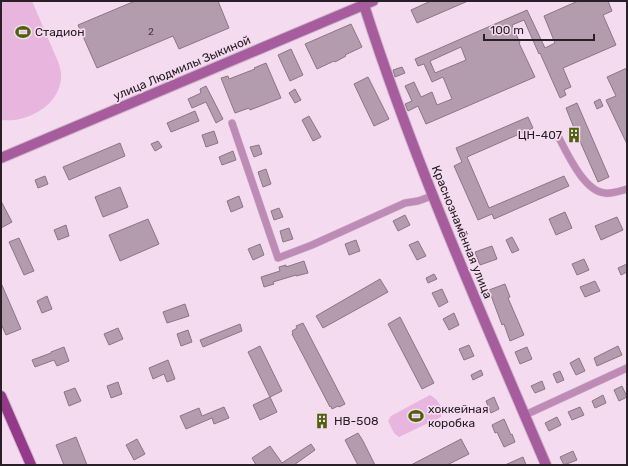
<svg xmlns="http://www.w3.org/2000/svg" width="628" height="466" font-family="Rubik,sans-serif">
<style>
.green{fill:#e7b5de}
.building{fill:#b49caf;stroke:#8b7587;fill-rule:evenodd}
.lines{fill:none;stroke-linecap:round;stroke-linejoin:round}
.street-casing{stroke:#cfb9cb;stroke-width:8}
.secondary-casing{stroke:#cfb9cb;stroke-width:12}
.primary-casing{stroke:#cfb9cb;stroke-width:12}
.street{stroke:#bd8bb5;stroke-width:7}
.secondary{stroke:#a75d9d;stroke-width:10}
.primary{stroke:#95398a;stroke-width:10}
.labels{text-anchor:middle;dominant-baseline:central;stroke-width:3.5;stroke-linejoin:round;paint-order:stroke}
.number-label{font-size:10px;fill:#4c3f49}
.poi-label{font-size:12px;fill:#292027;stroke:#f4dbef;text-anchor:start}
.street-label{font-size:12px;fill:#292027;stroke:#f4dbef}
</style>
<rect width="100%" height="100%" fill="#f4dbef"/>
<g class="green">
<path d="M1,1H32L59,64C60,69 62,74 61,79C58,107 26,123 1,120Z"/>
<path d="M430,395C439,400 443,407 441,417L399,437L394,433L388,421L391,416Z"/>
</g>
<g class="building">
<polygon points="135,1 218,1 229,28 179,49 173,36 97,68 78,25"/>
<polygon points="431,1 468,1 417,23 411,10"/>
<path d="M578,1H608L612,11L603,15L616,45L563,68L571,87L564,90L566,95L560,98L540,53L539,54L524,20L512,25L520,43H519L535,77L426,124L418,106L408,111L405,104L412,101L405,86L414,82L421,97L432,92L437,105L452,99L443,77L432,82L424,64L418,66L415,59L527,10L545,48L555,43L544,16ZM461,47L466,60L435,73L430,61Z"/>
<polygon points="351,24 362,47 345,55 346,56 335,62 334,61 317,69 305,44"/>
<polygon points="291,49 303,75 290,81 278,55"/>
<polygon points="266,63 281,98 250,110 249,108 235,113 221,78 228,76 229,79 255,69 254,68"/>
<polygon points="402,67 405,73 395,77 393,70"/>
<polygon points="627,68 627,144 606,100 616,96 607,77"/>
<polygon points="368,77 389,119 374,126 354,84"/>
<polygon points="206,86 223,119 216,123 206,102 192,108 188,99 201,93 200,89"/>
<polygon points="295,89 301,100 295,103 289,93"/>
<polygon points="600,99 603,106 597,109 594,102"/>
<polygon points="577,103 609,177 598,182 579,139 573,141 568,131 574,128 566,108"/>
<polygon points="195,111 199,121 171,132 167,123"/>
<polygon points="309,116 321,137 313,141 302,120"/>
<polygon points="528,117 533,128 467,157 489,208 564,176 569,186 494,219 492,214 478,220 454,166 462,162 456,148"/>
<polygon points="214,131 218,143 206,147 202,135"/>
<polygon points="158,141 162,147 155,151 151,144"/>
<polygon points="120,143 125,156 69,180 63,167"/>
<polygon points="259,145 262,154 254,157 250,147"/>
<polygon points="233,151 236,160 222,165 219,157"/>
<polygon points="266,169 271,184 263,187 258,172"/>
<polygon points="45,176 48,184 38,188 35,180"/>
<polygon points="120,187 128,207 103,217 95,197"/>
<polygon points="239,196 243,207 231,212 227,201"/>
<polygon points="1,201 12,222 1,228"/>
<polygon points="279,208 283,217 274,220 271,211"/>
<polygon points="565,212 572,228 556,235 549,219"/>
<polygon points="405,215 410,225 398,231 393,221"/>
<polygon points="617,217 623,230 601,240 595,226"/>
<polygon points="148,219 159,244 120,261 109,235"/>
<polygon points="66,225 69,236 58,240 54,230"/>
<polygon points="289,228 293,239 283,242 280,231"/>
<polygon points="512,237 519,250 512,253 506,240"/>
<polygon points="19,238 34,271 24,275 9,242"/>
<polygon points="356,240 360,251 349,255 345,244"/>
<polygon points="418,241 426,256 417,260 409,245"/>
<polygon points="260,244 264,255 253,260 248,249"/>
<polygon points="492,246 497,259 480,265 475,252"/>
<polygon points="584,259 589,270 577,275 572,264"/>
<polygon points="304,261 308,273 296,276 296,275 273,282 274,284 264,287 261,277 280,271 279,267 286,265 286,267"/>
<polygon points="627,264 627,272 621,275 618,268"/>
<polygon points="434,274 437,279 428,283 426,278"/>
<polygon points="380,279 388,292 323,328 316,316"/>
<polygon points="595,281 600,291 585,297 580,287"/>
<polygon points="1,283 21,329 6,335 1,324"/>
<polygon points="505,284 510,297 508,298 524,335 510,341 504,324 502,325 489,290"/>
<polygon points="442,289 448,302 439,307 432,293"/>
<polygon points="47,296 52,309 42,313 37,301"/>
<polygon points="185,304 189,316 167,323 163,312"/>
<polygon points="454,313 459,325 449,330 443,319"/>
<polygon points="400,317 434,383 422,389 388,324"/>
<polygon points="303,323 345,404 339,407 338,406 332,409 331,406 330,407 292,334 293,333 292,331 297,328 296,326"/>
<polygon points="240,324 242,331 203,347 200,340"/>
<polygon points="118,328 123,339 109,345 104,334"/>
<polygon points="188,330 192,342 181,346 177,334"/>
<polygon points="469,345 474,356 464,360 459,349"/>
<polygon points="260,346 282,391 270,397 248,352"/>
<polygon points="618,346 622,355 597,366 594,358"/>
<polygon points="64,347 69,361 57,366 54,360 35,367 32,360 51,353 51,352"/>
<polygon points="527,347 532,359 520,364 515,352"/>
<polygon points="579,358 585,371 576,375 570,363"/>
<polygon points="168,360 175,379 167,382 164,374 153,379 149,368"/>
<polygon points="481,370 483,375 473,380 471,375"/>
<polygon points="560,371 564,380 557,383 553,374"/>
<polygon points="542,381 545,389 535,393 531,386"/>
<polygon points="118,382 122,394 111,398 107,386"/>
<polygon points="622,386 627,397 619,401 614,390"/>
<polygon points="75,388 81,401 69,406 64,392"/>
<polygon points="603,395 606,403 595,408 592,401"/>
<polygon points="270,397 277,412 260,420 253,405"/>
<polygon points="494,397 499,409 491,413 486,401"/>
<polygon points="224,407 229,418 214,424 212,418 186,429 180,416 199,408 202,416"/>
<polygon points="580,407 584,415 572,420 568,412"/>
<polygon points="322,415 326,424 321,426 317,418"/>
<polygon points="557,417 561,425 549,431 545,423"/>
<polygon points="504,419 511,435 512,434 515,442 504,447 497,432 495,433 492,425"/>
<polygon points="358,433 363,441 375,465 358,465 345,440"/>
<polygon points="76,437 87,465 64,465 56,445"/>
<polygon points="137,439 145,454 134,460 126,445"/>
<polygon points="461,439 469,454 447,465 411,465"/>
<polygon points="311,444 315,450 294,465 256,465 252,458 270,446 282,463"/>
<polygon points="573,451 577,460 564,465 560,457"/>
<polygon points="523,457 526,465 505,465"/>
</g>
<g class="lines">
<g class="street-casing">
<g id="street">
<polyline points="232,123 278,258 312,245 405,203 418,201 432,196"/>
<path d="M557,134C566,151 584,192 605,193C613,194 620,191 627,189"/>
<polyline points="525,415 627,368"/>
</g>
</g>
<g class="secondary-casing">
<g id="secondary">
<path d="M364,5C414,162 481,313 546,465"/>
<polyline points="1,158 373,1"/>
</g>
</g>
<g class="primary-casing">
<polyline id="primary" points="1,396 31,465"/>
</g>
<use href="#street" class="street"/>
<use href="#secondary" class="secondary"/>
<use href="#primary" class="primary"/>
</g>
<defs>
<g id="stadium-bare" transform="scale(1.2)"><path d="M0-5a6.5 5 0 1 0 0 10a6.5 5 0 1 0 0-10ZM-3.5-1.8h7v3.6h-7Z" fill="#4e620b" stroke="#f4dbef" stroke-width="2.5" paint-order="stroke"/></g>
<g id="building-bare" transform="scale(1.2)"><path d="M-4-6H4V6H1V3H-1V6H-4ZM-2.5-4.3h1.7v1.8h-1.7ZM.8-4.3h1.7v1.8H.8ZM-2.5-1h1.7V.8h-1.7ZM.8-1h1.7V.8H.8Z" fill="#4e620b" stroke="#f4dbef" stroke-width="2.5" paint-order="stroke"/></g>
</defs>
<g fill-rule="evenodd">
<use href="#stadium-bare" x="23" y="32"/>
<use href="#building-bare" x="574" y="135"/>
<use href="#stadium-bare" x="416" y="416"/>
<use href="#building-bare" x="322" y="421"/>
</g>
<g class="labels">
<g class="number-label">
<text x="151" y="32">2</text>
</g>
<g class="poi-label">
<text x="35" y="32">Стадион</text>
<text x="562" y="135" text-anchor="end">ЦН-407</text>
<text x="428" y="409">хоккейная<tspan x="428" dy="14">коробка</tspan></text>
<text x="334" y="421">НВ-508</text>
</g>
<g class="street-label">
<text transform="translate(182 68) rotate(-23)">улица Людмилы Зыкиной</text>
<text transform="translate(462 232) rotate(68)">Краснознамённая улица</text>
</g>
</g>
<rect width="628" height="466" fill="none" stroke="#292027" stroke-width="4"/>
<path d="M484 34v6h110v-6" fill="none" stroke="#292027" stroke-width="2"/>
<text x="490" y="34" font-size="12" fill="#292027" stroke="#f4dbef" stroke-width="3" paint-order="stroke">100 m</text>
</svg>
